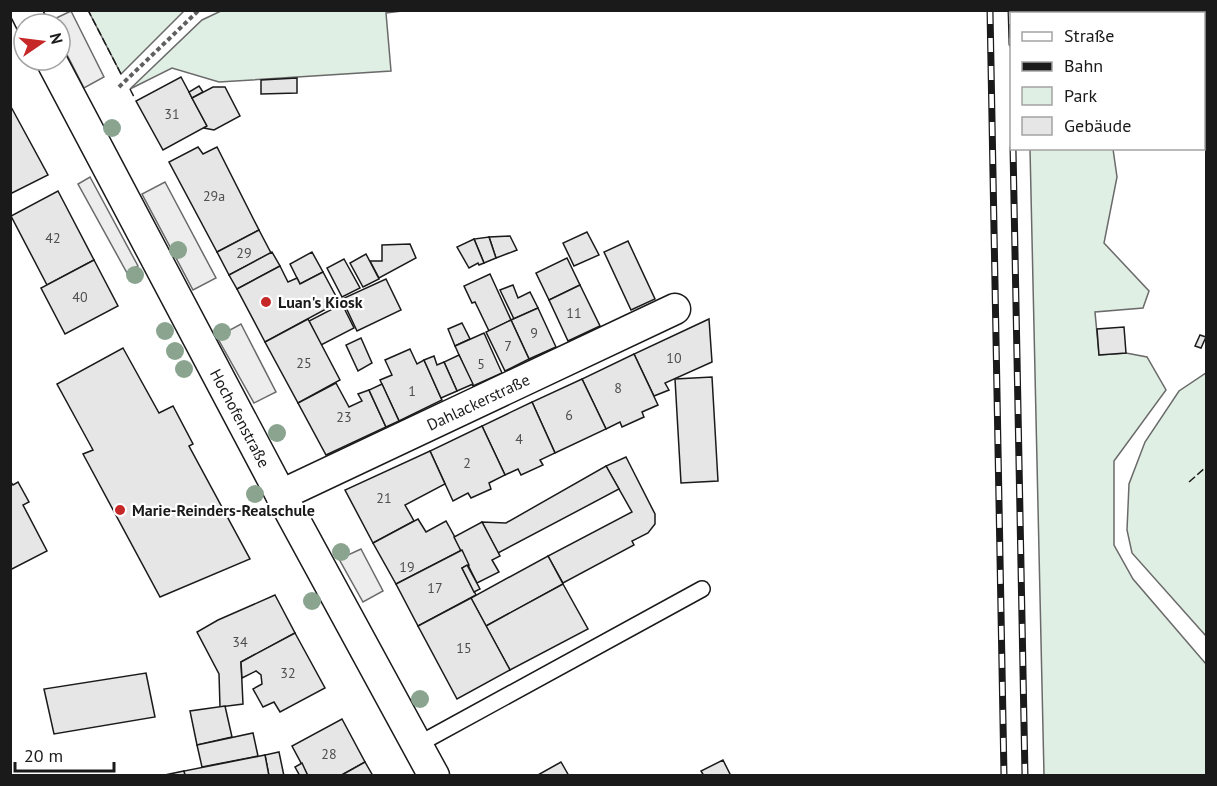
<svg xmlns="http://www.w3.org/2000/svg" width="1217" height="786" font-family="'PT Sans',sans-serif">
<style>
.green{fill:#e0efe3;stroke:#6a6a6a;stroke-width:1.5}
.parking{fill:#ededed;stroke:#6a6a6a;stroke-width:1.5}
.building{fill:#e6e6e6;stroke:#1a1a1a;stroke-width:1.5}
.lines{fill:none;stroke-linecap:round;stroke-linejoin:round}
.lane-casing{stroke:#1a1a1a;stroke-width:18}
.street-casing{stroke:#1a1a1a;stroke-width:33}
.path{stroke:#5f5f5f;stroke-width:4;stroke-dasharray:4.5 3;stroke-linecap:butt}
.lane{stroke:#fff;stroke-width:15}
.street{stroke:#fff;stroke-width:30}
.rail-casing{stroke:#1a1a1a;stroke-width:7}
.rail{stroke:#fff;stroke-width:4.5;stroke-dasharray:14;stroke-linecap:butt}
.fence{stroke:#1a1a1a;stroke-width:1.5;stroke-dasharray:8 3;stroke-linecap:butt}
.tree{fill:#8aa48f}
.poi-dot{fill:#c62828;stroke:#fff;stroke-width:2}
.labels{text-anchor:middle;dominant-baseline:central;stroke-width:4.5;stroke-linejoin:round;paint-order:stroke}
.number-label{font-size:14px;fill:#4d4d4d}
.poi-label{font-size:16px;font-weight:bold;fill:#1a1a1a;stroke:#fff;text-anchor:start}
.street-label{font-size:16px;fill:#1a1a1a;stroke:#fff}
</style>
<rect width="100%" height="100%" fill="#fff"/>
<g class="green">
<polygon points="92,10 184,10 184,11 121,74 89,12"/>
<polygon points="221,11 221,10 402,11 386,13 391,71 219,82 172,68 130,89 202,20"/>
<polygon points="1027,11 1027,10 1112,11 1112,14 1028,14"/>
<polygon points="1030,149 1113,149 1117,177 1104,243 1149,291 1143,308 1095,312 1099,355 1126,353 1147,357 1166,390 1114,461 1114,545 1133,579 1206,664 1206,775 1044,775"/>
<polygon points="1206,373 1206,636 1132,553 1127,530 1129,484 1145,442 1179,391"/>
</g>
<g class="parking">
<polygon points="71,11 104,77 84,88 60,41 60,24 51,24 50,21"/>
<polygon points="90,177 138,266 127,273 78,184"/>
<polygon points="165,182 216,278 193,290 142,194"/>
<polygon points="241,324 276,392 254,403 217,337"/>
<polygon points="361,549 383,591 363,602 339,559"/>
</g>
<g class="building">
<polygon points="181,77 207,126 163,150 136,101"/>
<polygon points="297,78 297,93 261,94 261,80"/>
<polygon points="199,86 203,92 192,98 189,92"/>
<polygon points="213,87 225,87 240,116 214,130 204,128 207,126 192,98"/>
<polygon points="10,105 48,175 10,194"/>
<polygon points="198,147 203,154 217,147 259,230 217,252 169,162"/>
<polygon points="58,191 94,260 47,285 11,216"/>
<polygon points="259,230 271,253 229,275 217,252"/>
<polygon points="587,232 599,255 574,266 563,243"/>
<polygon points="510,236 517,250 496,258 489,237"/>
<polygon points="489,237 496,258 484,263 474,239"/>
<polygon points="474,239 484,263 479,265 478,263 469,268 457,247"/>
<polygon points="628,241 655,299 631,310 604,252"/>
<polygon points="410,244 416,258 379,278 370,261 382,261 382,245"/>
<polygon points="272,252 280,266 237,289 229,275"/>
<polygon points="312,252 323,272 300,284 290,264"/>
<polygon points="366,254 379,279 363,287 350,263"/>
<polygon points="567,258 580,285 549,300 536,273"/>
<polygon points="344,259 360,288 342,297 327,268"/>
<polygon points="94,260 118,306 65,334 41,288"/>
<polygon points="280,266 288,282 297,278 300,284 323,272 339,302 265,342 237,289"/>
<polygon points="490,274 511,320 489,331 475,302 472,303 464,286"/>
<polygon points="386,279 401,310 357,331 342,299"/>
<polygon points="513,285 518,298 530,292 538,308 514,319 500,290"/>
<polygon points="580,285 600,326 568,341 549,300"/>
<polygon points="342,304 354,328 321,345 309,321"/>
<polygon points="538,308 556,347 529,359 511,320"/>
<polygon points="308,319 340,380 298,403 265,342"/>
<polygon points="709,319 712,362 665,383 669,390 654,396 634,354"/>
<polygon points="511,320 529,359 505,371 486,332"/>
<polygon points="462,323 470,339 455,346 448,329"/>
<polygon points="1124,327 1126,353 1099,355 1097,329"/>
<polygon points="484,333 502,373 473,386 455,346"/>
<polygon points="1200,335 1206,337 1201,348 1195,346"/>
<polygon points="361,338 372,363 358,371 346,345"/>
<polygon points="123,348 159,413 173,406 193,444 189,446 250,559 160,597 83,454 93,450 57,384"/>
<polygon points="410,349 417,364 424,360 442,400 399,421 380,380 392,375 385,360"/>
<polygon points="634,354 658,405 642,412 644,417 622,427 620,422 606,429 582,379"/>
<polygon points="459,355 473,384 457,391 444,362"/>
<polygon points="434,356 437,365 444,362 457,391 441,398 424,360"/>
<polygon points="712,377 718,481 681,483 675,379"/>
<polygon points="582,379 606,429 555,453 532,402"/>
<polygon points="336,383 349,407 362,401 358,394 369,390 386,427 326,455 298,403"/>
<polygon points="382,384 399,421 386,427 369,390"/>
<polygon points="532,402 555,453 540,460 543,465 521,475 518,469 505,475 482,426"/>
<polygon points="482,426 505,475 489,483 491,489 471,498 468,493 453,501 430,451"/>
<polygon points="430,451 445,484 405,505 414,521 373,543 345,490"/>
<polygon points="626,457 655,514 655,524 648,533 632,541 634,545 563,583 548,556 632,512 606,466"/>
<polygon points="606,466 619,489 498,553 482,522 506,523"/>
<polygon points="10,481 13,485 18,482 29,502 23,505 47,551 10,570"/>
<polygon points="418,519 426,532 446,521 462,550 396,584 373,543"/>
<polygon points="482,522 500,556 492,560 499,572 477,583 454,537"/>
<polygon points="462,550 469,565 462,568 476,595 418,626 396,584"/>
<polygon points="548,556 563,584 486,626 471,598"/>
<polygon points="467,565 480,589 474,592 462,568"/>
<polygon points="563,584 588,629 510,670 486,626"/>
<polygon points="275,595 295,633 241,662 243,704 220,707 219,674 197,632 218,620"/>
<polygon points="471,598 510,670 457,699 418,626"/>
<polygon points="295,633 325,688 280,712 274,702 263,707 253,689 262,684 261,675 256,671 242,678 241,662"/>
<polygon points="146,673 155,717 54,734 44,689"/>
<polygon points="225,706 232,737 197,745 190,711"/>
<polygon points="342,719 365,762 340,776 308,776 292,746"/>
<polygon points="253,733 258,756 202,767 197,745"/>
<polygon points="279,752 284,776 269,776 265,755"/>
<polygon points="265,755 269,776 185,776 184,771"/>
<polygon points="723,760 731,776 704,776 701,771"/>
<polygon points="365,762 373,776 340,776"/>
<polygon points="561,762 569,776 536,776"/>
<polygon points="302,763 308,776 300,776 295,767"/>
<polygon points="184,771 185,776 160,776"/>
</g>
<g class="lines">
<g class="lane-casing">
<polyline id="lane" points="417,745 702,589"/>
</g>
<g class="street-casing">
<g id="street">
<polyline points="25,10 32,24"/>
<path id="s1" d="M51,60L281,495L434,776"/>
<path id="s2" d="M281,495L675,309"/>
</g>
</g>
<polyline class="path" points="119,87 199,10"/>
<use href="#lane" class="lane"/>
<use href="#street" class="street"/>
<g class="rail-casing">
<g id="rail">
<polyline points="990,10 1004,776"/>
<polyline points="1011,10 1012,44"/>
<polyline points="1013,148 1025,776"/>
</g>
</g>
<use href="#rail" class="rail"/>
<g class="fence">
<polyline points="92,10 89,12 121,74"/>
<polyline points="130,89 135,99"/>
<polyline points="1189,482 1206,467"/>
</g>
</g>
<g class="tree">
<circle cx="112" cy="128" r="9"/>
<circle cx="178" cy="250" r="9"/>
<circle cx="135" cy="275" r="9"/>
<circle cx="165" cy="331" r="9"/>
<circle cx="222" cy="332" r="9"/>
<circle cx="175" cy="351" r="9"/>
<circle cx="184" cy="369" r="9"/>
<circle cx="277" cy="433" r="9"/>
<circle cx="255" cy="494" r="9"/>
<circle cx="341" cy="552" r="9"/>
<circle cx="312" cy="601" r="9"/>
<circle cx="420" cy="699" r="9"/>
</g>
<g class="poi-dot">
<circle cx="266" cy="302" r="6"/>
<circle cx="120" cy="510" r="6"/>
</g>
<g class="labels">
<g class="number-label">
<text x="172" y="114">31</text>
<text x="214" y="196">29a</text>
<text x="53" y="238">42</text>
<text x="244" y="253">29</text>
<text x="80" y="297">40</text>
<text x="574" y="313">11</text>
<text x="534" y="333">9</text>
<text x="508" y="346">7</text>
<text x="674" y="358">10</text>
<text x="304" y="363">25</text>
<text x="481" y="364">5</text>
<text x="618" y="388">8</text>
<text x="412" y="391">1</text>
<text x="569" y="415">6</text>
<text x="344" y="417">23</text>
<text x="519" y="439">4</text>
<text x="467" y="463">2</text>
<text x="384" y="498">21</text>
<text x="407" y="567">19</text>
<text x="435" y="588">17</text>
<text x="240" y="642">34</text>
<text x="464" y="648">15</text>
<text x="288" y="673">32</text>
<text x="329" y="754">28</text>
</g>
<g class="poi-label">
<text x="278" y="302">Luan's Kiosk</text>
<text x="132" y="510">Marie-Reinders-Realschule</text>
</g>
<g class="street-label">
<text stroke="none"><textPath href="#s2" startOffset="218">Dahlackerstraße</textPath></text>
<text stroke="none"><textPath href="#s1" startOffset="405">Hochofenstraße</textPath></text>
</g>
</g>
<rect width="1217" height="786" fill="none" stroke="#1a1a1a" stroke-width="24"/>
<rect x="1010" y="12" width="195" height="138" fill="#ffffff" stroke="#a3a3a3" stroke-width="1.5"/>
<rect x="1022" y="32" width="30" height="9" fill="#ffffff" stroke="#a3a3a3" stroke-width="1.5"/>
<text x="1064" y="42" font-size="18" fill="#1a1a1a">Straße</text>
<rect x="1022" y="62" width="30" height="9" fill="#1a1a1a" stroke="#a3a3a3" stroke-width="1.5"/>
<text x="1064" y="72" font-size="18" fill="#1a1a1a">Bahn</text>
<rect x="1022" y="87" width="30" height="18" fill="#e0efe3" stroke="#a3a3a3" stroke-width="1.5"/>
<text x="1064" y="102" font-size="18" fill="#1a1a1a">Park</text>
<rect x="1022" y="117" width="30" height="18" fill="#e6e6e6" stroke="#a3a3a3" stroke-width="1.5"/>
<text x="1064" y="132" font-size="18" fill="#1a1a1a">Gebäude</text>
<g transform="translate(42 42) rotate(76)"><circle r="28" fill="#ffffff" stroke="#a3a3a3" stroke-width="1.5"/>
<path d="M0-4.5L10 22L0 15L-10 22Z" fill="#c62828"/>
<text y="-9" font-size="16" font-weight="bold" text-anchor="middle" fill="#1a1a1a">N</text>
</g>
<path d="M15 762v9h99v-9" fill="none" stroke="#1a1a1a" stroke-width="3"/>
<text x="24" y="762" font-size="18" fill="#1a1a1a" stroke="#ffffff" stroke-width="4.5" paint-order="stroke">20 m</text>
</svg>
